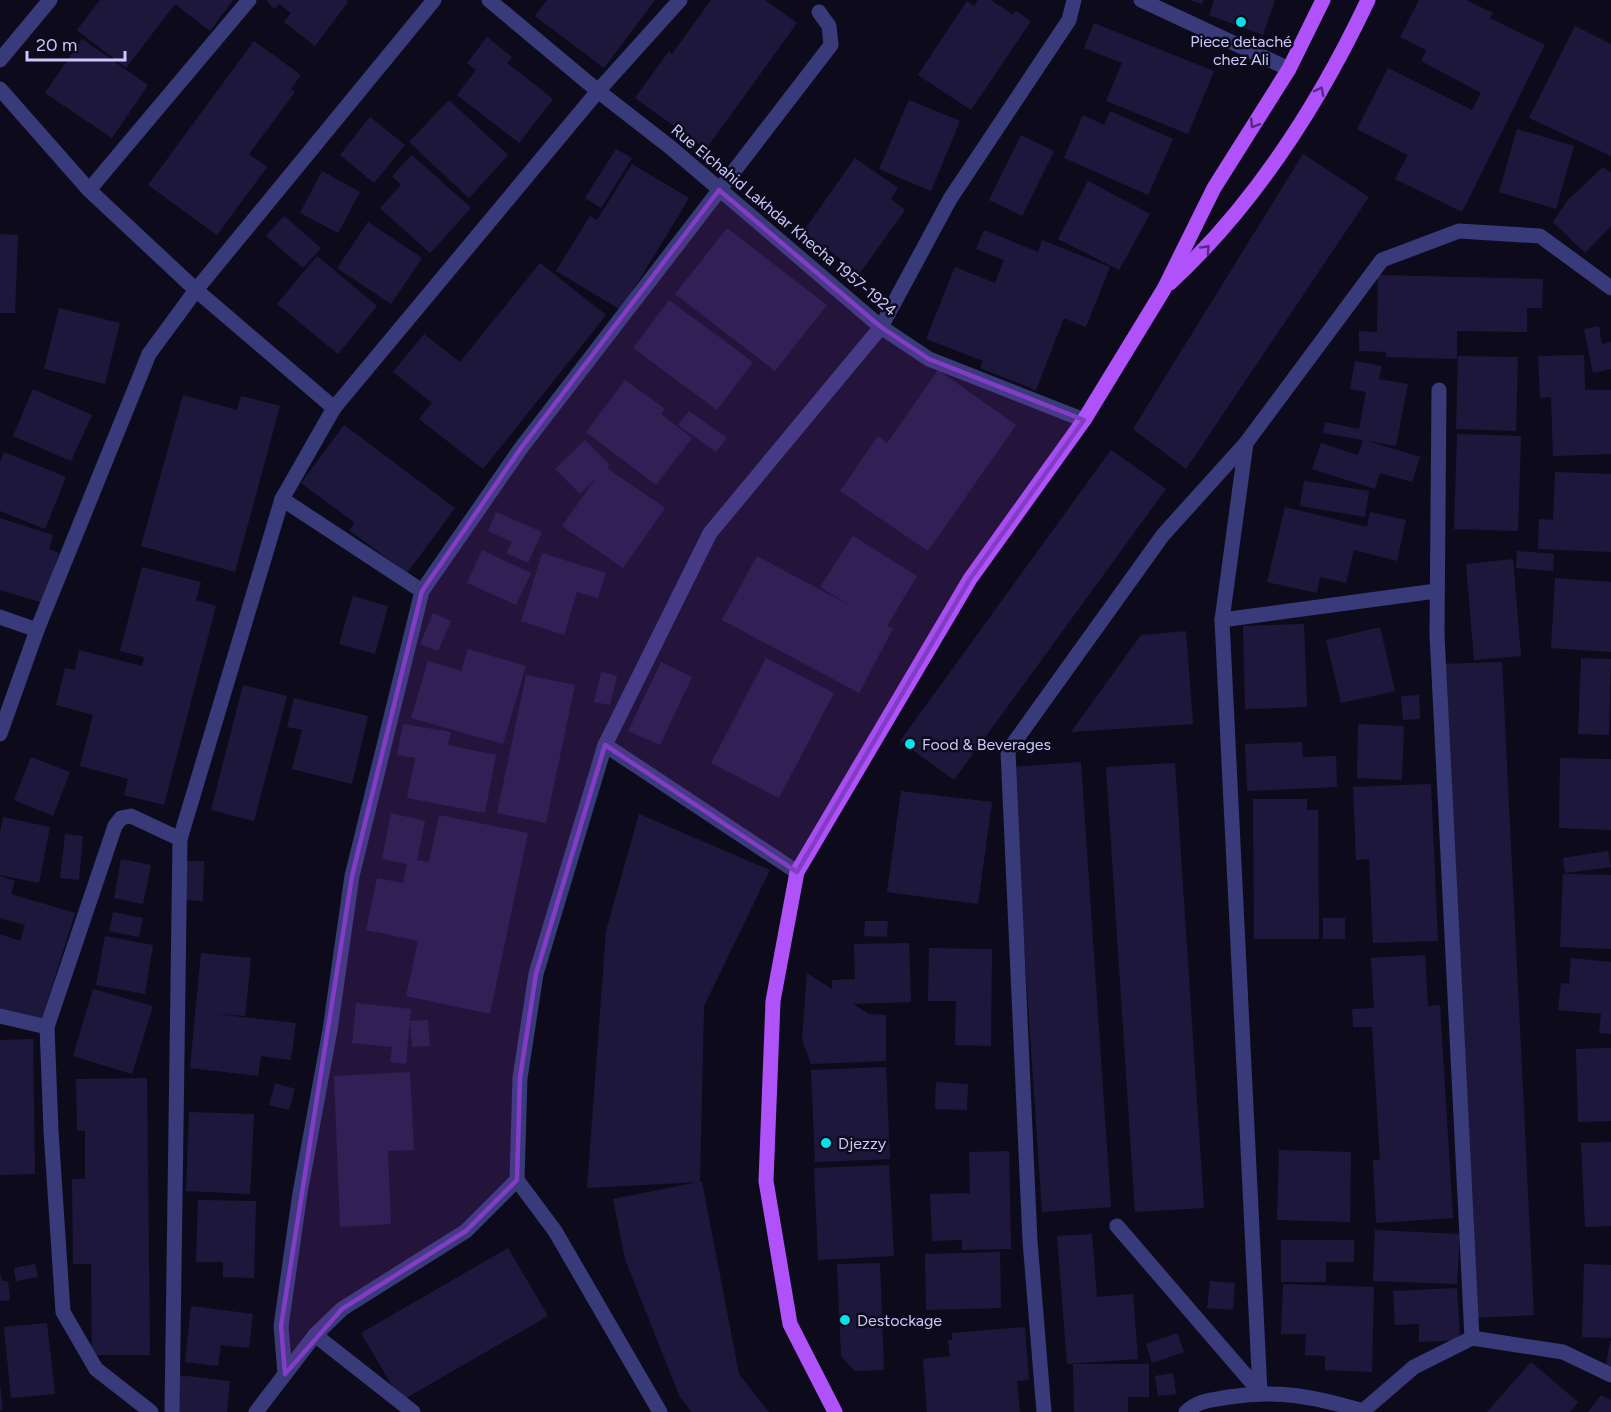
<svg xmlns="http://www.w3.org/2000/svg" width="1611" height="1412" font-family="Figtree,sans-serif">
<style>
.building{fill:#1d183b}
.lines{fill:none;stroke-linecap:round;stroke-linejoin:round}
.minor{stroke:#383a79;stroke-width:15}
.primary{stroke:#b052f9;stroke-width:15}
.oneway{stroke:#562b7f}
.marked{fill:#833cc5;fill-opacity:0.2;stroke:#833cc5;stroke-width:4.5;stroke-linejoin:round}
.poi-dot{fill:#08e1e9;stroke:#0d0b1b;stroke-width:2}
.labels{text-anchor:middle;dominant-baseline:central;stroke-width:5;stroke-linejoin:round;paint-order:stroke}
.poi-label{font-size:16px;fill:#cac7fd;stroke:#0d0b1b;text-anchor:start}
.street-label{font-size:16px;fill:#cac7fd;stroke:#0d0b1b}
</style>
<rect width="100%" height="100%" fill="#0d0b1b"/>
<g class="building">
<polygon points="100,0 233,0 210,31 175,4 126,68 77,30"/>
<polygon points="268,0 346,0 348,2 315,46 284,22 291,13 279,4 275,9 267,2"/>
<polygon points="547,0 655,0 604,68 535,16"/>
<polygon points="711,0 765,0 797,23 706,149 635,98 669,51 672,54"/>
<polygon points="978,0 991,0 1013,15 1016,11 1031,21 971,110 918,75 967,1 974,6"/>
<polygon points="1190,0 1204,0 1202,4"/>
<polygon points="1214,0 1275,0 1263,35 1209,15"/>
<polygon points="1419,0 1466,0 1493,13 1490,18 1545,45 1462,212 1395,179 1408,155 1357,129 1388,68 1472,110 1481,93 1421,61 1426,50 1400,37"/>
<polygon points="1094,23 1214,71 1188,134 1106,101 1122,63 1084,48"/>
<polygon points="1575,26 1611,44 1611,156 1529,118"/>
<polygon points="487,37 512,57 507,63 553,99 519,143 457,95 476,70 467,63"/>
<polygon points="82,39 148,85 112,138 45,93"/>
<polygon points="254,41 301,75 291,89 295,92 249,154 267,167 217,235 148,185"/>
<polygon points="449,100 508,155 469,198 409,142"/>
<polygon points="909,100 960,121 931,191 879,169"/>
<polygon points="1110,111 1173,139 1148,195 1064,158 1083,115 1104,125"/>
<polygon points="370,117 405,145 374,183 340,155"/>
<polygon points="1517,129 1574,146 1556,209 1499,192"/>
<polygon points="1021,135 1054,151 1022,216 989,200"/>
<polygon points="616,149 632,158 601,208 585,198"/>
<polygon points="1303,154 1369,197 1186,469 1133,429"/>
<polygon points="412,155 471,208 430,253 380,208 401,185 392,176"/>
<polygon points="855,158 898,188 891,199 905,210 860,273 803,232"/>
<polygon points="632,164 689,198 621,310 556,271 590,216 597,220"/>
<polygon points="1603,167 1611,173 1611,226 1585,253 1553,222 1568,200"/>
<polygon points="322,171 360,192 338,233 300,213"/>
<polygon points="1088,181 1150,214 1119,270 1058,239"/>
<polygon points="284,216 321,248 303,268 266,236"/>
<polygon points="368,222 422,258 391,304 337,268"/>
<polygon points="727,228 827,305 775,371 675,294"/>
<polygon points="984,230 1038,252 1042,240 1110,267 1086,327 1064,318 1036,390 980,368 983,361 926,339 955,267 995,283 1004,260 976,249"/>
<polygon points="0,234 18,235 15,313 0,313"/>
<polygon points="317,256 377,306 338,354 277,304"/>
<polygon points="540,263 606,315 483,469 419,419 432,403 393,372 424,334 460,362"/>
<polygon points="1378,275 1543,279 1542,308 1527,308 1527,332 1457,331 1457,359 1386,357 1386,352 1359,351 1359,331 1377,332"/>
<polygon points="669,300 753,362 717,410 633,348"/>
<polygon points="59,308 120,323 105,384 44,369"/>
<polygon points="1599,326 1602,344 1611,342 1611,369 1593,373 1584,329"/>
<polygon points="1584,355 1585,390 1611,390 1611,454 1553,456 1551,397 1540,398 1538,356"/>
<polygon points="1458,356 1518,357 1516,431 1456,429"/>
<polygon points="1355,361 1382,366 1379,379 1408,384 1396,446 1368,441 1420,457 1412,482 1380,473 1375,489 1312,469 1321,443 1358,455 1363,440 1323,433 1325,422 1359,429 1366,392 1350,389"/>
<polygon points="938,370 1016,425 928,551 840,491 878,436 887,443"/>
<polygon points="625,380 665,409 661,414 692,438 656,485 586,432"/>
<polygon points="33,389 92,415 71,461 13,436"/>
<polygon points="183,395 237,410 241,396 280,406 235,572 141,546"/>
<polygon points="689,411 727,438 716,452 678,425"/>
<polygon points="344,425 455,508 407,573 349,530 355,523 301,483"/>
<polygon points="1457,434 1521,436 1518,531 1454,529"/>
<polygon points="585,440 610,465 607,468 665,508 623,568 562,526 596,478 580,494 555,469"/>
<polygon points="1111,450 1166,489 954,780 900,741"/>
<polygon points="4,452 66,477 45,529 0,511 0,462"/>
<polygon points="1555,472 1611,474 1611,552 1538,549 1539,519 1553,520"/>
<polygon points="1304,481 1369,491 1365,517 1300,506"/>
<polygon points="1285,507 1367,527 1370,512 1406,520 1397,561 1354,550 1346,583 1320,577 1317,593 1267,582"/>
<polygon points="496,512 542,532 528,563 506,553 512,542 488,531"/>
<polygon points="0,518 53,535 49,549 59,553 43,603 0,590"/>
<polygon points="853,536 917,576 887,626 893,629 859,693 722,620 757,556 849,605 820,587"/>
<polygon points="482,550 531,573 516,605 467,583"/>
<polygon points="1517,551 1554,554 1553,571 1516,568"/>
<polygon points="542,553 606,573 598,598 577,592 564,635 521,621"/>
<polygon points="1513,559 1521,656 1474,660 1466,564"/>
<polygon points="142,567 201,582 196,600 216,606 164,805 124,795 128,779 80,766 93,715 56,705 65,668 75,670 79,650 142,666 144,657 120,651"/>
<polygon points="1555,578 1611,582 1611,652 1551,648"/>
<polygon points="353,596 388,606 375,654 339,644"/>
<polygon points="433,613 451,621 438,651 420,644"/>
<polygon points="1304,624 1307,707 1245,709 1243,626"/>
<polygon points="1380,627 1395,691 1341,703 1326,640"/>
<polygon points="1186,631 1193,724 1071,732 1141,635"/>
<polygon points="468,649 526,666 503,744 411,718 428,661 461,671"/>
<polygon points="766,658 834,693 779,798 711,763"/>
<polygon points="1581,658 1611,659 1609,735 1578,734"/>
<polygon points="661,662 692,677 660,745 628,731"/>
<polygon points="1502,662 1534,1315 1471,1318 1439,664"/>
<polygon points="601,672 617,676 610,705 594,702"/>
<polygon points="526,675 575,685 546,823 497,813"/>
<polygon points="243,685 287,696 254,821 211,810"/>
<polygon points="1419,695 1420,719 1403,720 1401,696"/>
<polygon points="294,698 368,716 352,784 292,769 302,730 287,727"/>
<polygon points="403,724 451,732 448,745 496,755 485,813 407,798 415,758 397,755"/>
<polygon points="1358,724 1404,726 1402,780 1357,778"/>
<polygon points="1302,742 1303,757 1336,756 1337,787 1247,791 1245,744"/>
<polygon points="31,757 70,772 53,816 14,800"/>
<polygon points="1560,758 1611,759 1611,830 1559,828"/>
<polygon points="1081,762 1111,1207 1042,1212 1012,767"/>
<polygon points="1175,763 1204,1208 1135,1212 1106,767"/>
<polygon points="1431,784 1438,941 1373,943 1369,859 1356,860 1353,787"/>
<polygon points="901,791 992,802 978,904 887,892"/>
<polygon points="1253,799 1307,799 1307,810 1318,810 1319,939 1254,939"/>
<polygon points="391,813 425,821 417,860 429,862 439,815 528,833 490,1014 406,996 418,941 366,930 377,878 403,883 407,864 382,859"/>
<polygon points="639,814 770,870 704,1006 700,1182 587,1188 606,931"/>
<polygon points="3,817 50,827 39,883 0,875 0,833"/>
<polygon points="65,834 83,836 79,880 60,878"/>
<polygon points="1608,851 1611,867 1565,873 1563,858"/>
<polygon points="121,859 151,865 143,904 114,898"/>
<polygon points="184,861 204,861 203,901 183,900"/>
<polygon points="1563,874 1611,875 1611,949 1560,947"/>
<polygon points="0,876 15,881 11,894 75,913 41,1022 0,1009 0,934 20,941 25,925 0,918"/>
<polygon points="113,912 143,918 139,937 109,931"/>
<rect x="1323" y="918" width="22" height="21"/>
<polygon points="865,921 888,921 887,937 864,936"/>
<polygon points="105,936 153,945 145,994 96,985"/>
<polygon points="909,943 911,1002 853,1004 869,1014 886,1015 886,1061 811,1064 802,1040 807,973 832,989 832,980 855,979 854,944"/>
<polygon points="929,948 992,949 991,1046 955,1045 956,1001 928,1001"/>
<polygon points="201,953 251,958 245,1016 207,1013 296,1023 291,1060 261,1056 258,1076 190,1068"/>
<polygon points="1425,955 1428,1006 1440,1005 1453,1218 1376,1223 1373,1160 1380,1160 1372,1027 1353,1027 1352,1009 1374,1008 1371,958"/>
<polygon points="1571,958 1611,962 1611,1034 1599,1033 1601,1014 1558,1010 1561,983 1569,984"/>
<polygon points="93,989 153,1006 132,1074 73,1056"/>
<polygon points="356,1003 411,1009 406,1064 390,1062 392,1047 352,1043"/>
<polygon points="428,1020 430,1046 412,1047 410,1021"/>
<polygon points="33,1039 35,1174 0,1175 0,1040"/>
<polygon points="1611,1048 1611,1121 1578,1122 1576,1049"/>
<polygon points="886,1067 890,1159 815,1162 811,1070"/>
<polygon points="410,1072 414,1150 388,1151 391,1224 340,1227 334,1076"/>
<polygon points="147,1078 150,1355 92,1355 91,1264 73,1264 72,1179 85,1179 85,1131 77,1131 76,1079"/>
<polygon points="936,1082 968,1084 967,1110 935,1109"/>
<polygon points="275,1083 295,1089 289,1110 269,1105"/>
<polygon points="189,1112 254,1114 250,1194 186,1191"/>
<polygon points="1611,1142 1611,1226 1585,1227 1581,1143"/>
<polygon points="1279,1150 1351,1152 1350,1222 1277,1220"/>
<polygon points="1009,1151 1011,1249 962,1250 962,1240 932,1241 930,1194 970,1193 969,1152"/>
<polygon points="889,1165 894,1256 818,1260 814,1168"/>
<polygon points="698,1182 702,1182 739,1374 769,1412 691,1412 679,1395 625,1259 613,1199"/>
<polygon points="198,1200 256,1201 254,1278 223,1277 223,1262 196,1262"/>
<polygon points="1375,1230 1460,1234 1457,1284 1373,1281"/>
<polygon points="1092,1234 1097,1297 1133,1294 1138,1359 1067,1364 1057,1236"/>
<polygon points="1281,1240 1354,1240 1354,1262 1326,1262 1326,1282 1281,1282"/>
<polygon points="508,1248 548,1316 401,1401 361,1333"/>
<polygon points="1000,1252 1001,1308 926,1310 925,1254"/>
<polygon points="880,1263 884,1370 855,1371 841,1356 837,1264"/>
<polygon points="35,1264 38,1277 16,1281 14,1268"/>
<polygon points="1584,1264 1611,1265 1611,1338 1582,1337"/>
<polygon points="0,1273 2,1281 8,1281 10,1300 0,1301"/>
<polygon points="1210,1281 1235,1283 1233,1310 1207,1308"/>
<polygon points="1283,1284 1374,1287 1372,1372 1325,1370 1325,1356 1305,1355 1306,1334 1281,1334"/>
<polygon points="1457,1288 1460,1340 1419,1342 1419,1324 1395,1325 1393,1291"/>
<polygon points="191,1306 253,1314 249,1348 221,1345 218,1366 185,1362"/>
<polygon points="47,1323 55,1394 11,1398 4,1327"/>
<polygon points="1025,1327 1029,1380 1017,1381 1020,1412 927,1412 923,1359 950,1356 948,1340 952,1340 952,1333"/>
<polygon points="1177,1333 1184,1352 1152,1363 1146,1344"/>
<polygon points="1610,1341 1611,1341 1611,1367 1606,1366"/>
<polygon points="1531,1362 1578,1402 1570,1412 1487,1412"/>
<polygon points="1073,1364 1149,1364 1149,1397 1128,1397 1128,1412 1074,1412"/>
<polygon points="1173,1373 1176,1394 1158,1396 1155,1376"/>
<polygon points="178,1375 230,1381 227,1412 174,1412"/>
<polygon points="0,1385 3,1410 0,1410"/>
<polygon points="1601,1395 1611,1400 1611,1412 1588,1412"/>
</g>
<g class="lines">
<g class="minor">
<polyline points="489,0 598,91 670,147 881,327 929,359 1084,420"/>
<polyline points="1141,0 1289,69"/>
<polyline points="0,60 50,0"/>
<polyline points="0,89 89,190 196,290 334,408"/>
<polyline points="89,190 249,0"/>
<polyline points="1439,390 1437,634 1472,1338"/>
<polyline points="1246,443 1222,620 1260,1392"/>
<polyline points="282,499 422,591"/>
<polyline points="0,617 37,630"/>
<polyline points="1222,620 1436,591"/>
<polyline points="0,734 37,630 149,354 196,290 434,0"/>
<polyline points="605,745 797,872"/>
<polyline points="0,1016 47,1027"/>
<polyline points="517,1180 555,1231 660,1412"/>
<polyline points="1117,1226 1260,1392"/>
<polyline points="315,1335 413,1412"/>
<polyline points="285,1374 281,1326 300,1193 330,1030 352,876 422,591 521,448 831,45 829,26 819,12"/>
<polyline points="151,1412 96,1369 63,1312 51,1131 47,1027 115,826 121,818 131,816 180,839"/>
<polyline points="172,1412 180,839 282,499 334,408 598,91 680,0"/>
<polyline points="256,1412 315,1335 342,1309 466,1231 517,1180 520,1078 536,974 605,745 710,533 881,327 950,199 1069,20 1074,0"/>
<polyline points="1044,1412 1030,1241 1008,751 1163,535 1246,443 1382,260 1459,231 1540,236 1611,288"/>
<path d="M1186,1412C1199,1400 1212,1400 1229,1397C1279,1389 1315,1397 1363,1411L1414,1367L1472,1338L1563,1352L1611,1375"/>
</g>
<g class="primary">
<path d="M1170,283C1255,204 1319,104 1368,0"/>
<polyline points="835,1412 790,1324 766,1181 773,1001 797,872 970,579 1084,420 1164,289 1214,188 1289,69 1323,0"/>
</g>
</g>
<defs><path id="oneway-chevron" d="M-2-3.5L2.5 0L-2 3.5" fill="none" stroke-width="1.6" stroke-linecap="round" stroke-linejoin="round" transform="scale(1.5)"/></defs>
<g class="oneway">
<use href="#oneway-chevron" transform="translate(1320 91) rotate(-62)"/>
<use href="#oneway-chevron" transform="translate(1254 124) rotate(122)"/>
<use href="#oneway-chevron" transform="translate(1206 249) rotate(-47)"/>
</g>
<path class="marked" d="M719,190L881,327L929,359L1084,420L970,579L797,872L605,745L536,974L520,1078L517,1180L466,1231L342,1309L285,1374L281,1326L352,876L422,591L521,448Z"/>
<g class="poi-dot">
<circle cx="1241" cy="22" r="6"/>
<circle cx="910" cy="744" r="6"/>
<circle cx="826" cy="1143" r="6"/>
<circle cx="845" cy="1320" r="6"/>
</g>
<g class="labels">
<g class="poi-label">
<text x="1241" y="41" text-anchor="middle">Piece detaché<tspan x="1241" dy="18">chez Ali</tspan></text>
<text x="922" y="744">Food &amp; Beverages</text>
<text x="838" y="1143">Djezzy</text>
<text x="857" y="1320">Destockage</text>
</g>
<g class="street-label">
<text transform="translate(784 220) rotate(40)">Rue Elchahid Lakhdar Khecha 1957-1924</text>
</g>
</g>
<path d="M27 51v9h98v-9" fill="none" stroke="#cac7fd" stroke-width="3"/>
<text x="36" y="51" font-size="18" fill="#cac7fd" stroke="#0d0b1b" stroke-width="4.5" paint-order="stroke">20 m</text>
</svg>
